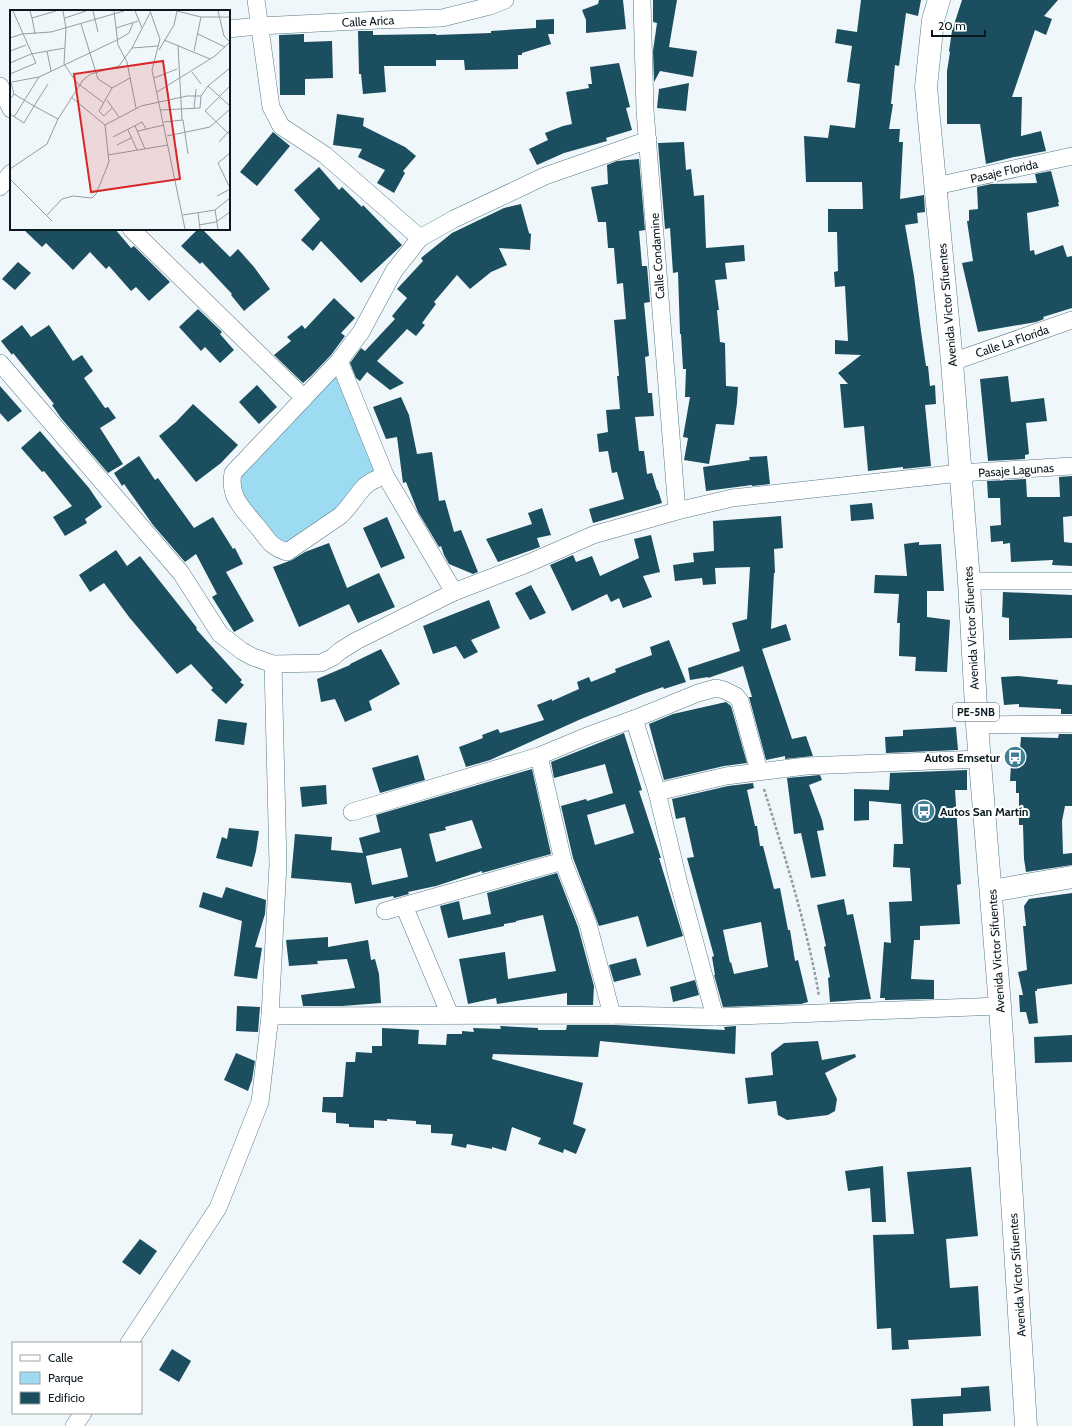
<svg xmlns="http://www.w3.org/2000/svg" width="1072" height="1426" font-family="Cabin,sans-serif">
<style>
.green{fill:#9ddbf3}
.building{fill:#1b4e5f;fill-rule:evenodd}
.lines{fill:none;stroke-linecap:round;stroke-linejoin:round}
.street-casing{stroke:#567a88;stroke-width:18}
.secondary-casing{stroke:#567a88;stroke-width:23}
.highway-casing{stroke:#567a88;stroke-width:23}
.path{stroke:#939da1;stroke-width:2.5;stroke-dasharray:3 2;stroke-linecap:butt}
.street{stroke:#fff;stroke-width:17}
.secondary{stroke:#fff;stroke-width:22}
.highway{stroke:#fff;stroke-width:22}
.labels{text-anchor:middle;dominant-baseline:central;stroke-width:4;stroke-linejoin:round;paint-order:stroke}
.shield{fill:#fff;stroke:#545e62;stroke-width:1}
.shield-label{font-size:11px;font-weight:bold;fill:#0b191f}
.street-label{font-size:12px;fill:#0b191f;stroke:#fff}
.poi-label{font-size:12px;font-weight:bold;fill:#0b191f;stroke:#fff;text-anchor:end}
.inset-road{fill:none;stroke:#949ea2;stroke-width:1}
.view{fill:#d62828;fill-opacity:0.15;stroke:#d62828;stroke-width:2}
.inset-edge{fill:none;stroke:#0b191f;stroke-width:2}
</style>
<rect width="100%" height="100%" fill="#f0f7fa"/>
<polygon class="green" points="339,361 385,475 287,552 232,486"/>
<g class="building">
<polygon points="599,0 623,0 626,29 586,33 586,20 582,10 598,4"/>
<polygon points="653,0 677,0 669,47 697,51 693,77 660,71 654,82 653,51 657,23 653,22"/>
<polygon points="861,0 921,0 918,16 906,13 899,66 895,65 891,104 893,104 889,129 900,129 899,142 903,142 900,199 924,195 925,212 917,213 918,223 905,225 914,276 921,331 926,366 928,366 930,386 935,385 936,404 925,405 931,466 903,469 903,467 868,471 864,426 844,428 840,384 848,384 838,373 861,355 835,354 835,340 848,341 845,286 835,287 834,272 838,271 837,232 828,232 828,209 863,209 862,182 806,182 804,136 828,138 830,125 855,128 860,84 847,82 852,46 835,43 837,29 857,32"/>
<polygon points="962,0 1058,0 1044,16 1052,19 1046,35 1035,30 1012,97 1022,97 1021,136 1041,131 1046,151 1014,157 986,164 980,124 947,124 947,71 950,52 949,51 952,31"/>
<polygon points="554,19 554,34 548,34 551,44 522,53 522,55 518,55 518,69 465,70 464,60 436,60 436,66 384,66 386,92 363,94 361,74 359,74 358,31 373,31 373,35 436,34 436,35 491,33 491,31 536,28 536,20"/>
<polygon points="304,34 304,42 332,41 333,78 305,79 305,95 280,95 279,35"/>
<polygon points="619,63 630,107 626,108 632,130 606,138 607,141 564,153 537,165 529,149 548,140 545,133 563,126 572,124 566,92 589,88 588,84 592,84 590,67"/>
<polygon points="689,83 686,111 657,108 659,89"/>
<polygon points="337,114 364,118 363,126 405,147 416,156 403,171 405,173 394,193 377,183 385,170 358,157 362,149 333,145"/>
<polygon points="273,132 290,146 257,186 240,172"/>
<polygon points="684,142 686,170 691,169 694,196 704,195 706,248 744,245 745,261 725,263 727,279 715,280 719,310 717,310 720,342 725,343 726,386 738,387 737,403 734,425 716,424 709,464 684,460 688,438 683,437 690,397 685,397 686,369 683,369 681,334 680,334 678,272 673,273 670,228 665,229 658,143"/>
<polygon points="639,159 645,230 639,231 642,266 647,266 650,302 644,303 649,356 645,357 648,393 652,393 654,416 635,417 639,451 644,451 647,474 652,473 657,490 658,490 662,503 593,523 589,509 624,499 617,472 612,473 608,451 599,452 597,434 608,432 606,410 620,409 617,376 619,376 614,320 626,319 623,283 617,284 614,248 608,248 606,222 598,222 591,187 608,184 607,165 617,161"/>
<polygon points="319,167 339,190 342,187 362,207 363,205 402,245 361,283 321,241 313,251 301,240 320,219 294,190"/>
<polygon points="1051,171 1059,202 1058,202 1059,206 1027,213 1030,251 1034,250 1035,255 1063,245 1067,257 1072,256 1072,308 1043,317 1044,319 1036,322 978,332 962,263 973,261 967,221 969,221 969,210 978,209 977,187 991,184 1037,183 1035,174"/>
<polygon points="521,204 529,233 531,234 530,250 499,248 507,265 491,272 470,289 457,275 434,302 436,304 422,323 425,325 416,336 407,329 377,361 404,383 390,390 367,372 360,381 356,378 350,363 361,348 365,351 395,319 392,316 407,298 397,289 423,261 421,258 452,233 504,208"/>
<polygon points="23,229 115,229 131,248 134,246 170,282 149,301 136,287 131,291 109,266 106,269 90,252 73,270 46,243 42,247"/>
<polygon points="198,229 202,229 230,257 238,249 254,267 270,289 244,311 231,295 232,294 202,262 200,264 181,246"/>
<polygon points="18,262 31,273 15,290 2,279"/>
<polygon points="334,298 355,318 341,333 345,336 331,355 311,376 303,383 274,355 291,341 287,337 302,325 305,329"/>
<polygon points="198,309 222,332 220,334 234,350 220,363 205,347 201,351 179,327"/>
<polygon points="22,325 31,337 49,325 73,361 82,355 93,371 84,378 105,408 108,407 116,418 100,428 123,464 108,473 61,418 52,405 54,404 13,353 12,355 1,341"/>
<polygon points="1008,376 1011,402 1044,398 1047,421 1026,423 1029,454 1025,455 1025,459 988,461 980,379"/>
<polygon points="257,385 277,407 259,424 239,402"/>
<polygon points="0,386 22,411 8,422 0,413"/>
<polygon points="401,397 409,415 417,454 432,452 439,501 445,500 454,532 461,530 478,572 473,574 449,564 444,555 441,546 439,547 418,512 406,482 403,483 397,437 386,439 373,407"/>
<polygon points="193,404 238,445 221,463 196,482 159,436 176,422"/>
<polygon points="40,431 89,488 102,507 85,519 87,523 65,536 53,517 72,506 44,471 42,472 21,448"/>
<polygon points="139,456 155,480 158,478 194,528 213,517 233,549 235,548 243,564 226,572 254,621 234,632 212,597 217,594 196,554 185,562 153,525 124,484 122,486 114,473"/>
<polygon points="767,456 770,484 752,486 752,485 706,491 703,467 750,460 749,457"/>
<polygon points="1072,476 1072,516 1063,517 1064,542 1072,543 1072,566 1052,565 1053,560 1011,562 1010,543 1003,544 1003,541 991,542 990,526 1001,525 1000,498 988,498 987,481 1026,479 1027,497 1060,497 1059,477"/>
<polygon points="872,503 874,519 851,521 850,505"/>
<polygon points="542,508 551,535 537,538 540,547 498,562 486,539 532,524 528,513"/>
<polygon points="781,516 783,548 774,549 775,573 774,573 771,629 786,624 791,640 762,649 792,739 806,736 813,756 785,759 785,756 766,760 749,697 752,697 743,666 708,678 708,677 690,680 688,668 740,651 732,623 747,619 750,567 715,568 716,584 703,585 702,578 675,581 673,565 694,562 693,553 714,551 713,521"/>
<polygon points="387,517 405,558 381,568 363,528"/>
<polygon points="651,535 660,572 643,576 652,597 623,608 619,598 611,602 607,594 572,611 550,565 573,555 576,562 592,556 600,576 639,558 634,539"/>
<polygon points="919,542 919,545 941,544 944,591 927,591 927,617 950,620 947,672 915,671 916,657 899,656 900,623 897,623 899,594 874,593 875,575 907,576 904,544"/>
<polygon points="329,543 347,588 379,573 395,607 358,623 349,604 299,627 273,567 292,560 305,552"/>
<polygon points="116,550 127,566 140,556 197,628 196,629 242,680 240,682 244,685 226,704 211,690 213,688 191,664 177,674 129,617 104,583 90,592 79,575"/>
<polygon points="531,585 546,613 530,620 515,593"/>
<polygon points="1003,592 1072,595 1072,638 1009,640 1009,618 1002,617"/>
<polygon points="489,600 500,628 471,640 478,652 464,659 456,646 433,654 423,626"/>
<polygon points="669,640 686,682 664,689 663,687 643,694 581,719 490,760 466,767 459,747 483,738 482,735 498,729 500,733 544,720 537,705 552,699 552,701 579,689 577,682 589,677 591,682 616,672 615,669 652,655 650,647"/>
<polygon points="381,649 400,684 369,701 372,710 345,722 335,699 321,702 317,679 350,665 350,664"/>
<polygon points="1018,676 1058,680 1057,684 1072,685 1072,714 1061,714 1061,709 1019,707 1019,704 1004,705 1001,677"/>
<polygon points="726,702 731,706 747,763 724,766 664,780 649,724 673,714"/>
<polygon points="218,719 247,723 244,745 215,741"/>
<polygon points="956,727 958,750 886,753 885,737 903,736 903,730"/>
<path d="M624,733L642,790L639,791L661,858H659L683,936L647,947L638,916L599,926L573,858L561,806L586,799L587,801L613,793L605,764L554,778L551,762ZM625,804L634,833L595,845L587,815Z"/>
<polygon points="1059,734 1072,734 1072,806 1065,806 1062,821 1063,854 1072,853 1072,865 1026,872 1024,859 1023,825 1019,825 1019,793 1016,793 1016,781 1010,781 1012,749 1020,750 1021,737 1058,738"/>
<polygon points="418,755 425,780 380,793 372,768"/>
<path d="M532,769L551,854L482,873V871L436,886L408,892L409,894L394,898L393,896L355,904L351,883L291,878L295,834L332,837L331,850L363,853L359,838L380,832L376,815ZM472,820L482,848L436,862L429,834L446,830L445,827ZM401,848L408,877L372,885L366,856Z"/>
<polygon points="967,770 967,790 955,790 961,884 957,885 960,924 920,926 920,940 914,940 911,979 934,980 934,999 885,1000 885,998 880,998 884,942 891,943 889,902 912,901 910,868 893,867 894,844 903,844 901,804 869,801 869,820 854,821 854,789 889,790 890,773"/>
<polygon points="820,775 822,780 809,785 822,820 824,830 817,831 826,876 811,878 801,833 794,834 787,778"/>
<path d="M753,783L754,788L747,790L755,826H757L760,846H763L774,889L780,888L788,930H790L795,961L798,960L808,1002L801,1004L723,1007L714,975H715L712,957L714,956L687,858L694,857L685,817L676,819L672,799L728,786ZM761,922L768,967L734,974L731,962L730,963L723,930Z"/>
<polygon points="326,785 327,804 302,807 300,787"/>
<polygon points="229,828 259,831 256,851 252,867 216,858 222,837 227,839"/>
<polygon points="557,873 578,927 594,986 593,1005 567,1005 567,993 497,1004 496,998 468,1004 459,959 505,952 508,979 556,971 543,915 516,921 516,922 504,924 504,926 448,938 440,906 459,901 463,920 491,914 487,893"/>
<polygon points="226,887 266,900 265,914 255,947 262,948 257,979 234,976 242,921 199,907 203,892 222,898"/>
<polygon points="1072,893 1072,984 1037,989 1037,991 1035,991 1038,1023 1029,1024 1026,1012 1020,1012 1019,995 1023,995 1018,972 1027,970 1023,926 1026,926 1024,906 1029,899"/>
<polygon points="844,899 847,915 853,914 871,999 830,1002 828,978 830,977 824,947 826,946 817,905"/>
<polygon points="328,937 328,947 368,940 371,960 375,959 379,974 381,1003 342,1006 303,1006 301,995 355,988 347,959 317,961 318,964 289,966 286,940"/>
<polygon points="636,958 641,975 614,982 609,965"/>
<polygon points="695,980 699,995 673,1002 670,987"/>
<polygon points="237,1006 260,1007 258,1032 236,1031"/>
<polygon points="567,1025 615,1025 725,1030 724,1027 736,1026 735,1054 600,1041 598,1057 493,1054 492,1059 583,1083 573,1124 586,1129 576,1154 564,1149 563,1153 538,1144 541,1138 512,1127 506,1151 492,1147 492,1149 467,1144 466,1148 451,1145 453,1134 431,1133 431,1125 416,1124 416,1121 387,1119 387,1121 374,1120 374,1128 349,1127 349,1124 336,1123 336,1113 322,1112 323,1097 343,1097 346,1062 355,1062 356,1052 372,1053 372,1046 382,1046 382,1028 419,1030 418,1044 446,1045 447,1034 462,1034 462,1031 474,1032 473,1028 501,1029 500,1026 538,1028 538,1030 566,1030"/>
<polygon points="1072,1035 1072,1062 1035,1063 1034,1037"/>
<polygon points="818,1041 822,1060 855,1054 856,1057 825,1073 837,1099 835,1111 828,1115 787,1120 778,1115 776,1101 748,1104 745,1078 773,1075 771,1053 784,1043"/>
<polygon points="236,1053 255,1061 252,1080 248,1091 224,1080"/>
<polygon points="883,1166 886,1222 872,1222 870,1188 848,1191 845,1171"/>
<polygon points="971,1167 978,1236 946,1239 950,1288 978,1286 981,1336 908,1340 909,1349 892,1350 891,1328 877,1329 873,1235 914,1234 907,1172"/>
<polygon points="140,1239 157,1251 140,1275 122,1262"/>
<polygon points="172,1349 191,1361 179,1382 159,1370"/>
<polygon points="989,1386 991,1411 943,1414 943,1426 913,1426 911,1399 961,1396 961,1388"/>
</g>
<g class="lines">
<g class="street-casing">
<g id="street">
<polyline points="256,0 271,107 281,126 325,155 420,238"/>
<polyline points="642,0 645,110 677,511"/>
<polyline points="229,29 259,26 379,20 442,18 490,6 505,0"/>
<polyline points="0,86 11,109"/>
<polyline points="936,186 1072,156"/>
<polyline points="0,187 11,173"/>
<polyline points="131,229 304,398"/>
<polyline points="339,361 385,475 454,592"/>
<polyline points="952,362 1072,320"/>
<polyline points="0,363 181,573 220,634 242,651 253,657 273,664 321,663 333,657 340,651 356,641 454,592 529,563 593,535 677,511 732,498 960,473 1072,466"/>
<path d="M385,475C378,478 371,481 365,486C356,495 350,507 340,516L287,552C270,547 268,539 257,526C244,510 228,497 233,473L339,361L361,332L394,271L420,238L454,219L545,176L648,140"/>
<polyline points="969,581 1072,581"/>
<polyline points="634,719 657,792 679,884 715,1017"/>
<polyline points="977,725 1072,724"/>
<polyline points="539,756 563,861 588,924 612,1015"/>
<polyline points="657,792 726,776 806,766 980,759"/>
<polyline points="352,812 539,756 587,736 634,719 698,693 716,688 724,690 736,696 740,701 759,771"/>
<polyline points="404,906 450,1015"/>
<polyline points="385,911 563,861"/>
<polyline points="270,1016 612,1015 715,1017 1000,1006"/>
<polyline points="129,1343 218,1208 260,1102 270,1016 278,864 273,664"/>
<polyline points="74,1426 83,1413"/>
</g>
</g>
<g class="secondary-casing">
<polyline id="secondary" points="991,891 1072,877"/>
</g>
<g class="highway-casing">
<polyline id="highway" points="939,0 933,20 926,87 952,362 969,581 977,725 1000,1006 1026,1426"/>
</g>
<path class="path" d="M764,789C785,857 807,926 819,996"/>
<use href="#street" class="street"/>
<use href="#secondary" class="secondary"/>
<use href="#highway" class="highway"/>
</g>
<defs>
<g id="bus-disc" transform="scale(1.15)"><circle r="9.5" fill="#407e94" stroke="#fff"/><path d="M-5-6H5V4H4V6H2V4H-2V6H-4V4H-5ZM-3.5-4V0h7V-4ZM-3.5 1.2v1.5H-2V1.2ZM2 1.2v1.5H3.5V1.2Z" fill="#fff"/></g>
</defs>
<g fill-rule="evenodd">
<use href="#bus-disc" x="1015" y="757"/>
<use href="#bus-disc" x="924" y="811"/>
</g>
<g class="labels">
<rect class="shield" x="953" y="703" width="46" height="18" rx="3"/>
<g class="shield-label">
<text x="976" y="712">PE-5NB</text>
</g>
<g class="street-label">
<text transform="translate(368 21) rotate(-3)">Calle Arica</text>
<text transform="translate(1004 171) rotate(-13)">Pasaje Florida</text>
<text transform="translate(657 256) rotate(-94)">Calle Condamine</text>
<text transform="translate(947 305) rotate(-95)">Avenida Victor Sifuentes</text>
<text transform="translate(1012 341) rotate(-19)">Calle La Florida</text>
<text transform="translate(1016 470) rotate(-4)">Pasaje Lagunas</text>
<text transform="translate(971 628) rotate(-93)">Avenida Victor Sifuentes</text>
<text transform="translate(996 951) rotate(-94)">Avenida Victor Sifuentes</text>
<text transform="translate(1017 1275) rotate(-94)">Avenida Victor Sifuentes</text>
</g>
<g class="poi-label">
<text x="1000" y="757">Autos Emsetur</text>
<text x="940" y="811" text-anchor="start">Autos San Martín</text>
</g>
</g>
<g transform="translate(10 10)">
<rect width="220" height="220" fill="#f0f7fa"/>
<path class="inset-road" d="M20,1L22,8L46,1M53,1L56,18L54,54L67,73L94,93M83,1L88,22M104,1L108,35L117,52L126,98M125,1L132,18M140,1L150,29L142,60L175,219M167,1L191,7H220M208,1L214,26L220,32M22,8L25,24M55,8L76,1M71,14L88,69L102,78M106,18L128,11M188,24L215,37M0,28L12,24L41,22L114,1M154,30L200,49M168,35L172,110M122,38L148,36M149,40L164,15L167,1M0,41L16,35M37,41L41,61M184,41L191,7M0,53L21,44L55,38M182,62L191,74M0,64L26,53L3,1M144,68L167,59M0,69L4,84L0,89M2,72L29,67L107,30L119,23L123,13M198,76L220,96M220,76L195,101L220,125M147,82L205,46L220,32M4,84L24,96L38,74M191,86L198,76L220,58M61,87L95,115L131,96L177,86H191M97,90L109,107M102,98L94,106L89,101L102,78L120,68M184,98L186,79M151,100L190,98L191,86M0,104L14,113L24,96L48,109M4,107L29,67M154,112L173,110L178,144M125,116L135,139M118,120L127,140M128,121L154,115M157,126L200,117L220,99M103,127L132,112L136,119M209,132L220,120M107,135L121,128M220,143L208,153L220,178M98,145L158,135M0,159L37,134L48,109L73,70L81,64L109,56L122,38L140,3M0,169L42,211M207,186L220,179M205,200L208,219M188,203L190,219M37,205L52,189L63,186L82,188L86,184L99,152L95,115M173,205L205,200L220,188M189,215L206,212L220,202"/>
<path class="view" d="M153,51L170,169L81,182L64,64Z"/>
<rect width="220" height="220" class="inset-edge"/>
</g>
<rect x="12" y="1342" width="130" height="72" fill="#ffffff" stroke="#9da3a5"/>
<rect x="20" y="1355" width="20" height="6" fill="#ffffff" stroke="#9da3a5"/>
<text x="48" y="1362" font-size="12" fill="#0b191f">Calle</text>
<rect x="20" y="1372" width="20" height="12" fill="#9ddbf3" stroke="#9da3a5"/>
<text x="48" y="1382" font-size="12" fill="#0b191f">Parque</text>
<rect x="20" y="1392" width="20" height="12" fill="#1b4e5f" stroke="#9da3a5"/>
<text x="48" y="1402" font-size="12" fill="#0b191f">Edificio</text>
<path d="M932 30v6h53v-6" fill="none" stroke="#0b191f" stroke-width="2"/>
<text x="938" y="30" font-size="12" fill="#0b191f" stroke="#ffffff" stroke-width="3" paint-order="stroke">20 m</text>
</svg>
